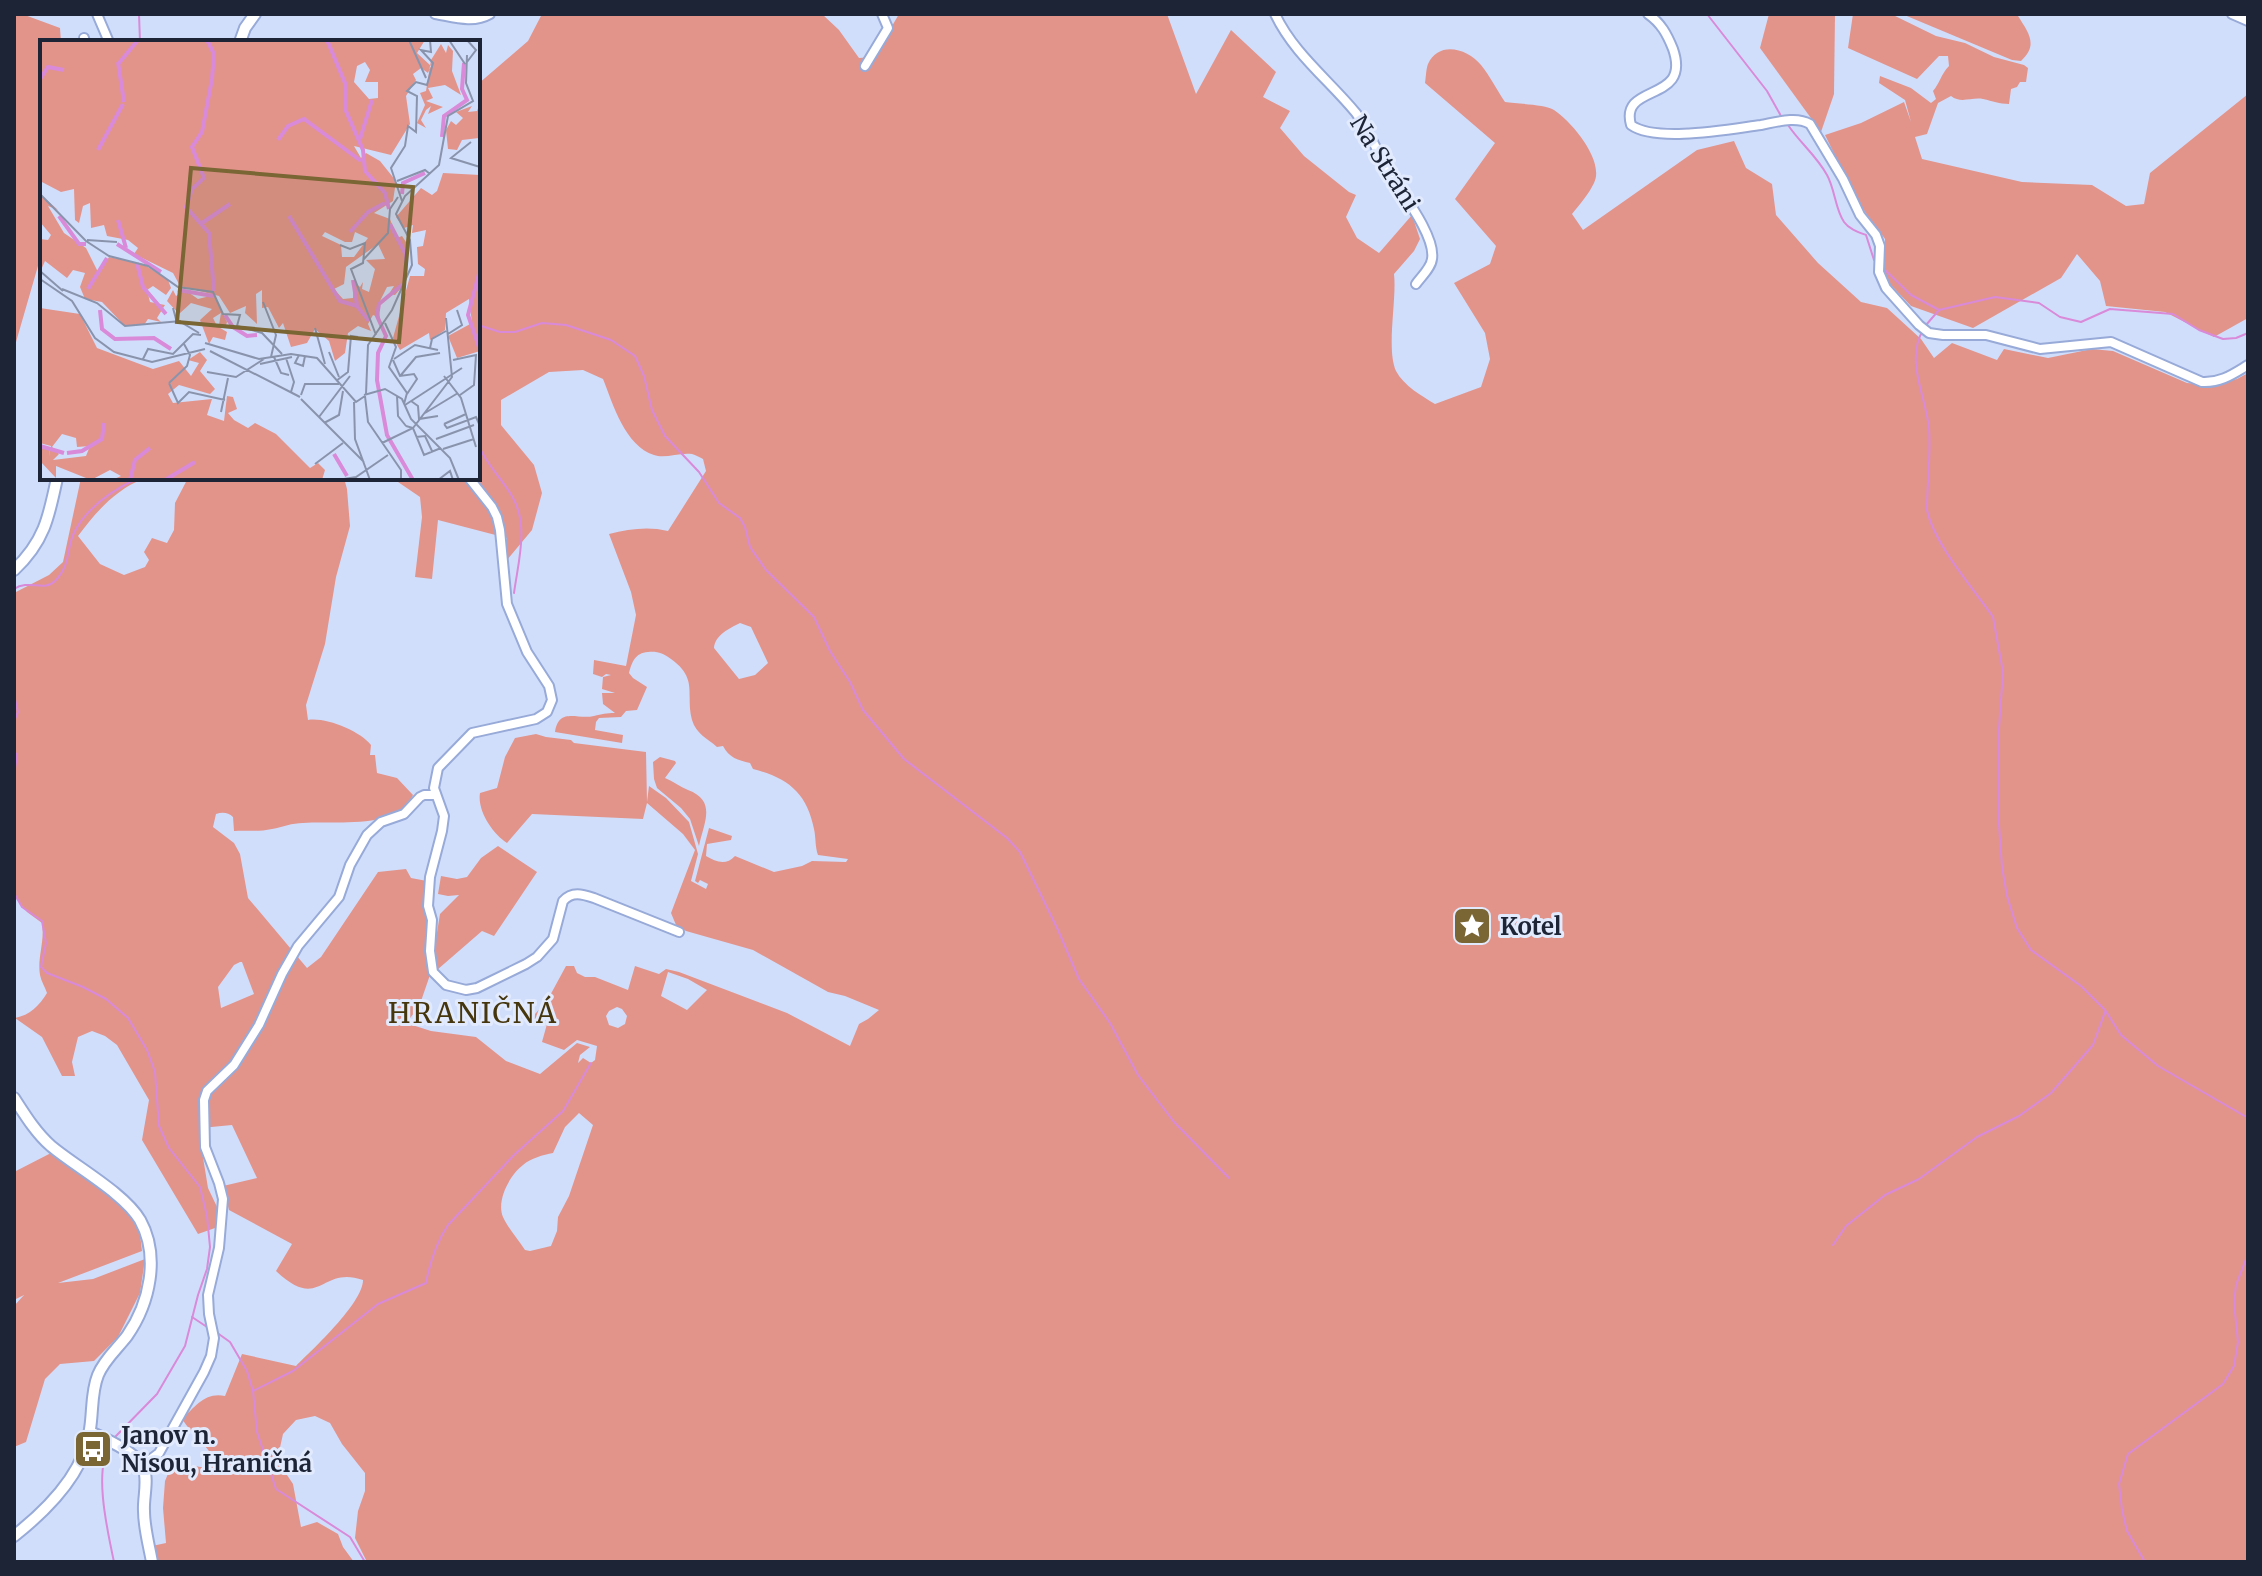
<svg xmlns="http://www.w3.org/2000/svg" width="2262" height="1576" font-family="Merriweather,serif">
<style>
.green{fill:#e2948b;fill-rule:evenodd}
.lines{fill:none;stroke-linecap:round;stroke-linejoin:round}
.stream{stroke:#d98ad9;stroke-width:2}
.minor-casing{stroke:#97aad8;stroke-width:12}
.tertiary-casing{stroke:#97aad8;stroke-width:14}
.minor{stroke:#fff;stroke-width:8}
.tertiary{stroke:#fff;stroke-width:10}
.labels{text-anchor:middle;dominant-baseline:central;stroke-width:6;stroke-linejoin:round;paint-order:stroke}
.street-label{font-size:24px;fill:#1c2436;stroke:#e2ebfe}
.poi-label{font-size:24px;font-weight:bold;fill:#1c2436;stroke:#e2ebfe;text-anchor:start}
.quarter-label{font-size:28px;letter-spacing:2px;fill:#46360d;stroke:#e2ebfe}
.inset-river{fill:none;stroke:#d98ad9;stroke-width:4}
.inset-road{fill:none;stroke:#8994ac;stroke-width:2}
.view{fill:#7a6534;fill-opacity:0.15;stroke:#7a6534;stroke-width:4}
.inset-edge{fill:none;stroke:#1c2436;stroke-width:4}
</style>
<rect width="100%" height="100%" fill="#d1defb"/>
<g class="green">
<polygon points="14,14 22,14 60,28 61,42 42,42 42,252 14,349"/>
<path d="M542,14H822L839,30L859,58L874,57L899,14H1167L1196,94L1231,30L1276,72L1263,97L1290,111L1280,128L1304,156L1349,192L1356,195L1346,217L1357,238L1379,253L1412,215L1420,239L1414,251L1394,274C1397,299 1386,349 1396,371C1404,386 1422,396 1435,404L1481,387L1490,359L1485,333L1454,283L1490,264L1496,246L1455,199L1495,143L1425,83C1426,77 1426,69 1428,64C1439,40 1468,49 1481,65C1490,76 1497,90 1505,102C1517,104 1545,104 1554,110C1572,122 1605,161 1594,183C1589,194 1579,205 1572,214L1583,230L1697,150L1734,141L1746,168L1772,184L1776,215L1818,263L1861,302L1887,308L1921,339L1934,358L1952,343L1997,360L2004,349L2048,358L2092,349L2113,351L2187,383L2212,385L2237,379L2248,373V1562H367L355,1538L358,1511L365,1491V1473L342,1444L330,1423L315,1416L296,1420L283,1434L279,1452L285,1472L293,1484L301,1527L317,1522L338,1534L343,1547L354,1562H155L152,1546L166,1543L163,1508L165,1481L173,1462L206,1468L216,1463C210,1447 192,1435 182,1419C196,1406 205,1392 225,1396L242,1354L296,1366C313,1349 363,1303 363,1280C320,1265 321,1313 276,1271L292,1244L229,1210L223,1186L257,1178L232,1125L201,1128L200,1139L208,1188L218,1209L215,1228L198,1234L142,1140L149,1100L117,1045L105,1036L92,1031L78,1037L72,1062L75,1076H62L42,1037L15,1018C30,1015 39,1006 47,993C45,987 41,981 40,975C37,958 45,942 42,923L27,912L14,896V593L49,575L63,562L81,478L143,479C115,490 96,512 78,536L100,564L124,575L145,567L149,560L144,552L152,538L167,543L174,530L175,503L188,478H344L347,489L350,526L336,577L325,644L306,705L308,720C326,717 360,731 371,745L370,755H375L377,773L397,778L413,795C397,831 336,820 303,823C292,823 283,827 272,829C260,832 246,830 234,831L233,817C228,812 222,812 216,814L213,827L234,843L240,854L248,898L307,968L321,957L378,872L406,869L411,878L427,881C428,890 431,899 431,907C433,929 419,951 431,972L419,1007L406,1023L431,1031L476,1037L506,1061L540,1074L577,1043L590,1047L580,1055L578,1063L583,1058L591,1063L595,1060L597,1046L577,1040L564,1050L542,1042L547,1024L534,1019L535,1014L547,1001L566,966H574L577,973L585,977H595L628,990L635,966L659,974L666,969L679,972L787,1013L850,1046L859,1024L868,1019L879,1010L845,996L828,992L753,950L686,931L676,925L671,913L695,850L683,834L647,803L643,819L532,814L507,843C493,834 477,811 480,793L497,788L505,757L515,738L536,734L546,737L571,740L574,743L646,752L647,802L649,786L666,798L689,822L698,854L691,881L706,889L708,884L700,880L698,883L695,881L709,828L732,836L731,840L707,844L706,856C716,862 726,866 735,856L774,872L802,866L812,861L846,862L848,859L818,855C815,847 816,838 814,829C807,793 788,778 753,769L750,763C738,760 729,758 723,746L717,747C707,738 696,734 692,720C685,695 699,679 671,659C663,653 657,651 648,652C635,653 632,662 629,673L633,678L647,687L637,710L626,711L621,717L599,718L596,722L595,730L623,735L622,743L555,732C559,707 577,720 594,716C602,714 606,713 615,713L603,704L602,693H615L602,689L603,677L611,675L606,674L602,677L593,674L594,660L626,666L636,615L631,592L609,534C629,529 648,526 668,531L706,471L703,459C699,457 696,455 692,454C680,452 665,459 654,455C625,446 613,404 603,379L583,370L549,372L501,400V425L534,465L542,493L532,530L507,560V538L438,520L432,579L415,577L422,517L420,497L398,482L379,478H478V84L528,41ZM740,623L751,627L768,663L755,675L739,679L714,648C715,635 730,628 740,623ZM240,962H242L254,994L221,1008L218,987L234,965ZM668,972L688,979L707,990L687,1010L661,996ZM617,1007L622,1009L627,1016L625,1024L618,1028L609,1025L606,1016L609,1011ZM579,1113L593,1125L569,1196L558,1217L557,1231L551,1246L530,1251L525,1250C518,1239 508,1228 503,1217C496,1200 510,1175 523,1165C531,1158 543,1155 553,1153L565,1127Z"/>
<polygon points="1769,14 1835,14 1834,94 1821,132 1760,48"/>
<path d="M1853,14H1891L1936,36L1965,43L1994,57L2024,65L2028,68L2026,82H2020L2017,87L2011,89L2009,104C1999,104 1993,101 1983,99C1971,97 1961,104 1951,96L1938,103L1927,134L1915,137L1922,159L2022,182L2092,185L2126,206L2144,204L2150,173L2248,94V318L2214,337L2165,312L2106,306L2100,281L2077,254L2061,278L1973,328L1911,306L1885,279V239L1865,212L1850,186L1825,135L1861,123L1904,102L1911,122L1905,100L1879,83L1880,76L1911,88L1931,103L1936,99L1933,91C1940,83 1941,74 1949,66L1948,56H1939L1917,79L1848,48Z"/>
<path d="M1902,14H2009L2018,16C2028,32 2039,45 2021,61L2012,60Z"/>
<path d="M660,757L675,761L676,763L665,778C673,781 680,787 688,790C717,801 704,822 699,846L690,819L681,808L657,788L654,779L653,762Z"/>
<polygon points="498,846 537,872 494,936 482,931 437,970 433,957 440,914 459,895 448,896 438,894 441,876 457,879 467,877 481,858"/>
<path d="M51,1153C76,1171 128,1202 139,1232C141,1238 141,1245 142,1251L58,1283L93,1279L145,1259L140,1293L118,1337L94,1361L60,1364L45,1379L26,1442L14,1447V1306L24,1295L14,1300V1172Z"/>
</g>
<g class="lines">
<g class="stream">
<polyline points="139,14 140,42"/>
<polyline points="1707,14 1767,91 1781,116"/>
<path d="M1788,125C1800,143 1816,155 1827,175C1835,189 1835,209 1844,222C1849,229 1858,232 1866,235L1874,260"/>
<polyline points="1882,267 1911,295 1939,310 1995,297 2039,303 2060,317 2081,322 2110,309 2173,314 2199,330 2223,339 2236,338 2248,333"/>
<polyline points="478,325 500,332 515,332 542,323 566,325 611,340 635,356 644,376 652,410 665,436 699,472 719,503 740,518 745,527 750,547 766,570 814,617 830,651 850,682 863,710 904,759 1007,838 1020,852 1058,930 1079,979 1110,1023 1138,1075 1174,1122 1229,1178"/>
<polyline points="1926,325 1939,310"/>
<path d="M1923,330C1905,361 1926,397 1929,428C1931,455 1927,483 1927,510C1934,544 1973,588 1993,617L2003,672L1999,728V825L2002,867L2007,896L2017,928L2031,950L2081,986L2105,1010L2121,1035L2158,1066L2248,1118"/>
<path d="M478,444C486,465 503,479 513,498C529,526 518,563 514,593"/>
<path d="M14,589C29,579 44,592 55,581C71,564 66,552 73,535C85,508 113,490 138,478"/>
<polyline points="14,695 18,712 14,721"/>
<polyline points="14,751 17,755 14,775"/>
<polyline points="14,893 22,907 42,921 46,943 41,967 47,973 83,987 106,999 128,1018 147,1050 155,1072 159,1126 169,1148 200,1187 207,1216 210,1247 207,1269 198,1295 185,1346 157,1394 115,1437"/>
<polyline points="1833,1245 1846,1226 1885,1195 1919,1179 1977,1137 2019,1116 2051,1093 2093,1045 2105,1012"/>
<polyline points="192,1317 207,1327"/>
<polyline points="216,1332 230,1342 247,1371 253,1391 257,1432 276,1489 350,1537 365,1562"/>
<path d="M253,1391L293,1371L378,1304L426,1283C430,1262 436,1243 448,1225L514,1155L563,1111L591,1063"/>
<path d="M110,1446C93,1470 108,1533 114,1562"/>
<polyline points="2145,1562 2127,1531 2122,1510 2119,1484 2128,1454 2223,1384 2234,1366 2238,1342 2234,1303 2236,1285 2248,1254"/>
</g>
<g class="minor-casing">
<g id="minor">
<polyline points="97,14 109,42"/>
<path d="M435,14C453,17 473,24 490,14"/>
<path d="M1275,14C1294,54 1329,80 1356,113C1370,131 1377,153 1389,172C1401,192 1436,236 1432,259C1431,268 1421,277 1416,284"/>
<path d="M1648,14C1661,23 1667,34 1673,49C1692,104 1619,82 1631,125C1656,143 1730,129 1761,125C1777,122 1796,116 1810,124L1843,179L1860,215L1876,235L1880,246L1879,272L1886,288L1919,325L1929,333L1943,335H1986L2040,349L2111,342L2202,382C2221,383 2233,374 2248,365"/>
<polyline points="2232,14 2248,21"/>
<polyline points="84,38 85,42"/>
<polyline points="865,66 888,28 882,14"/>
<path d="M469,478L492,507L497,517L500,530L507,604L527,652L549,686L552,700L547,712L536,719L472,733L438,768L434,788L444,816L442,831L430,877L428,906L432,920L430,951L433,972L446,985L466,990L477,988L526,964L537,957L553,939L563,901C572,891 582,894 594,898L679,932"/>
<polyline points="143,1465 159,1453 204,1372 211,1356 214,1338 209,1314 208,1295 219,1248 223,1199 219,1183 205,1147 204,1100 207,1091 234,1065 259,1025 282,974 298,946 339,897 350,865 367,835 381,822 404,814 420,797 424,795 436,795"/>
</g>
</g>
<g class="tertiary-casing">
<g id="tertiary">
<polyline points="240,42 245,28 255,14"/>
<path d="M14,570C44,542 49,517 57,478"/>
<path d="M14,1098C25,1115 36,1133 51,1146C76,1167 124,1193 140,1220C160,1256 150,1303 127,1336C117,1349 104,1360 98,1375C91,1392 93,1411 90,1429C85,1473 47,1510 14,1536"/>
<path d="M90,1432C104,1438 137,1453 143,1467C149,1479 143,1498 144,1511C144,1528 149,1545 152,1562"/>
</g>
</g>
<use href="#minor" class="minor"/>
<use href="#tertiary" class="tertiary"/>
</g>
<defs>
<g id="sight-square" transform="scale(2)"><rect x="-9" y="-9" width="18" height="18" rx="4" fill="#7a6534" stroke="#e2ebfe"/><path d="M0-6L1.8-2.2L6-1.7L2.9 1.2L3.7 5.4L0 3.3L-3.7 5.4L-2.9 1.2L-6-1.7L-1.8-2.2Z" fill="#fff"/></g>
<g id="bus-square" transform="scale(2)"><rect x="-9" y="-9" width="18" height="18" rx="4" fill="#7a6534" stroke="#e2ebfe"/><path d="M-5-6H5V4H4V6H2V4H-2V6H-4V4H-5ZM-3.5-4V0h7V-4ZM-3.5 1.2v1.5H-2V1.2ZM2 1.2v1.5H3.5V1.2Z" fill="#fff"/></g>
</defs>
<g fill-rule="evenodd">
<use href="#sight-square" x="1472" y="926"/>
<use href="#bus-square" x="93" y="1449"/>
</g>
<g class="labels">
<g class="street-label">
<text transform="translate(1385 163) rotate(58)">Na Stráni</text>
</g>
<g class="poi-label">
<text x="1500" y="926">Kotel</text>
<text x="121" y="1435">Janov n.<tspan x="121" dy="28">Nisou, Hraničná</tspan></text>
</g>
<g class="quarter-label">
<text x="473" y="1013">HRANIČNÁ</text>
</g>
</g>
<g transform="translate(40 40)">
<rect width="440" height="440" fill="#d1defb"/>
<path d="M0,0H385L377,13L391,26L388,33L381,28L373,34L376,40L366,56L370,84L351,115L314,106L321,118L326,113L340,121L356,141L353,161L334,173L350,179L357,198L362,196L366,202V242L355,255L349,254L354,246L347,247L338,265L340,278L333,275L328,284L331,291L318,286L308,293L305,313L295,321L289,301L275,289L267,303L251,307L243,283L239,288L228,267L222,268V250L216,254L217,284L205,273L206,266L190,273L179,256L140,246L133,233L94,214L98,208L88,200L67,196L64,185L51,188L50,163L43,166L39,183L35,180L34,149L21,152L0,141ZM325,22L330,30L325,42H338V58L329,59L314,42L317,26ZM285,192L305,202H312L315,192L328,198L314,217H302L301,205L282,196ZM338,204L345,219L326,220L335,229L329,252L322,249L323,242L320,247L314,242L313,258L303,259L294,249L304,244L306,227ZM401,4L406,13L408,5L413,11L412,31L421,55L405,45L388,48L393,58L386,61L403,67L388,74L391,66L386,70L381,80L386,88L377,83L385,65L380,53L386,51L391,20ZM440,63L439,98L422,100L417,110L408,109L406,90L411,81L416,85L423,78L416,72L432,66L428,72L437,71ZM403,133L440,135V311L417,318L408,296L432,283L429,259L406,273L405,290L390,300L389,293L360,310L353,298L370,236H384L385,229L378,224L377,207L383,206L386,190L372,193L373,185L364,188L356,177L381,148L392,155L397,151ZM0,154L18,170L8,166L24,193L46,208L59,234L69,217L103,224L128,240L131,248L126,255L113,246L107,250L110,262L125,265L117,278L121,282L108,279L104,285H84L62,262L45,259L40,247L45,233L33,230L27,238L5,221L1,230L0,199L8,200L11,195L0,182ZM133,250L136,256L145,250L158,259L174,255L187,282L185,288L179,285L181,273L173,278L177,286L187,292L185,300L173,297L169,304L160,280L172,269L151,263L139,274L127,261ZM0,268L40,274L57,308L113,329L139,321L151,336L159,323L148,320L160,312L167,320L160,331L175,349L170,354L139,345L128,354L133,363L172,359L167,375L184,381L187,356L193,357L197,369L188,373L194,380L208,388L215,383L236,394L270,428L278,423L285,430L282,440H72L81,436L70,430L51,440L16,426V438L0,421V406L10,410L9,417L11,406L0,403ZM22,394L36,398L37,407L50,406L46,416L13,420L19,414L12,407Z" fill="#e2948b" fill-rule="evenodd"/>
<path class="inset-river" d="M167,0L174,14L172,39L162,92L152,107L164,138L152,149L146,167L169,193L174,251M287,0L305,43L306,71L323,110L325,131L345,153L349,169M78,22L84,62M79,23L98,0M0,39L8,27L24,30M402,97L404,76L427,60L422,49L424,23M320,99L332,60M238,100L248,86L264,79L321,121M58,110L83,64M362,154L363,143L385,133M19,176L39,204H46M249,176L300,261L317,266L329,281M78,180L86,208M162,183L190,164M350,184L366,215L365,238M310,192L328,172L345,163M77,204L121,232M97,223L103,247L126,274M440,230L428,275L440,310M313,240L317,265M363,244L339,264L337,276L346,296L338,313L337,340L347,395L373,440M48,249L67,218M138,250L173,256M60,270L62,289L75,299L114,298L131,309M185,275L193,287L207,296L217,295M0,406L24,413M27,413L42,411L62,399L64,383M294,414L307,436M90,440L95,420L110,408M125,440L155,422"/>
<path class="inset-road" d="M369,0L386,38M409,0L425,24M427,0L436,10L427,22M431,102L411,118L440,127M357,141L385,130L390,134M0,154L46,201L69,216L108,226L138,247L173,252L183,274L200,275L197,286L222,293L242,314M362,161L351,128L365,106L368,86L376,92L377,56L367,51L376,42L387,45L393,23L381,10L391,12L390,0M47,200L77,202M300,205L310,209L325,203L323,223L311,229L336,295M323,220L348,193L350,169L358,157M0,231L23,251M0,239L32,261L55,298L74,312L112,322L165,309M22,249L57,263L85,286L141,281M223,262L236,295L231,317M133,268L136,279L159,293M345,283L356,307L349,327L367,353L364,364M275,288L285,324M408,294L422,285L417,270M165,303L219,319L251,314L277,318L316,362L325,356M390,308L392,299L406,291M170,311L260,357M289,312L299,337M259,315L255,323L263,326L265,316M234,317L241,333L249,335M246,318L254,342L251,352M103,319L108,309L133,314L153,294L161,295M354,319L375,305L398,310M353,320L360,336L374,334L377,339L367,354M413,320L436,315L434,345L420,355M220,324L252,317M167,332L196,337L224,319M361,335L376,317L400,313M404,336L421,358L436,407M296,341L308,332L311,296L318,297M129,343L138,363L149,352L185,360M129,343L147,326L150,315L144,304M326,354L328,305L352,270L372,225L370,200L356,174L365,156L399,125L408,76L433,61L426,43L427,15M261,355L265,344H299M324,355L345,349L362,359L371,379L410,418L419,440M325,356L328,382L361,430V440M357,356L358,376L366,386M261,359L324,422M371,361L378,366L379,379L398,376M314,362L315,399L330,440M365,365L422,328M181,372L188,338M385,373L418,353M279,377L310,336M284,383L299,375L303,351M404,384L407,388L436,377L440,386M404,384L426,374M366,386L373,388L384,415L401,408M376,397L385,396L392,411M396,399L434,385M342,403L373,388L412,337L406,278M403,409L434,399M275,424L303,403M298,440L316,437L348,415M398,440L410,431L413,440"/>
<path class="view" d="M151,128L373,147L359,302L137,282Z"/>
<rect width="440" height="440" class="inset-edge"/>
</g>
<rect width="2262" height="1576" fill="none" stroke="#1c2436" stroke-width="32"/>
</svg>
